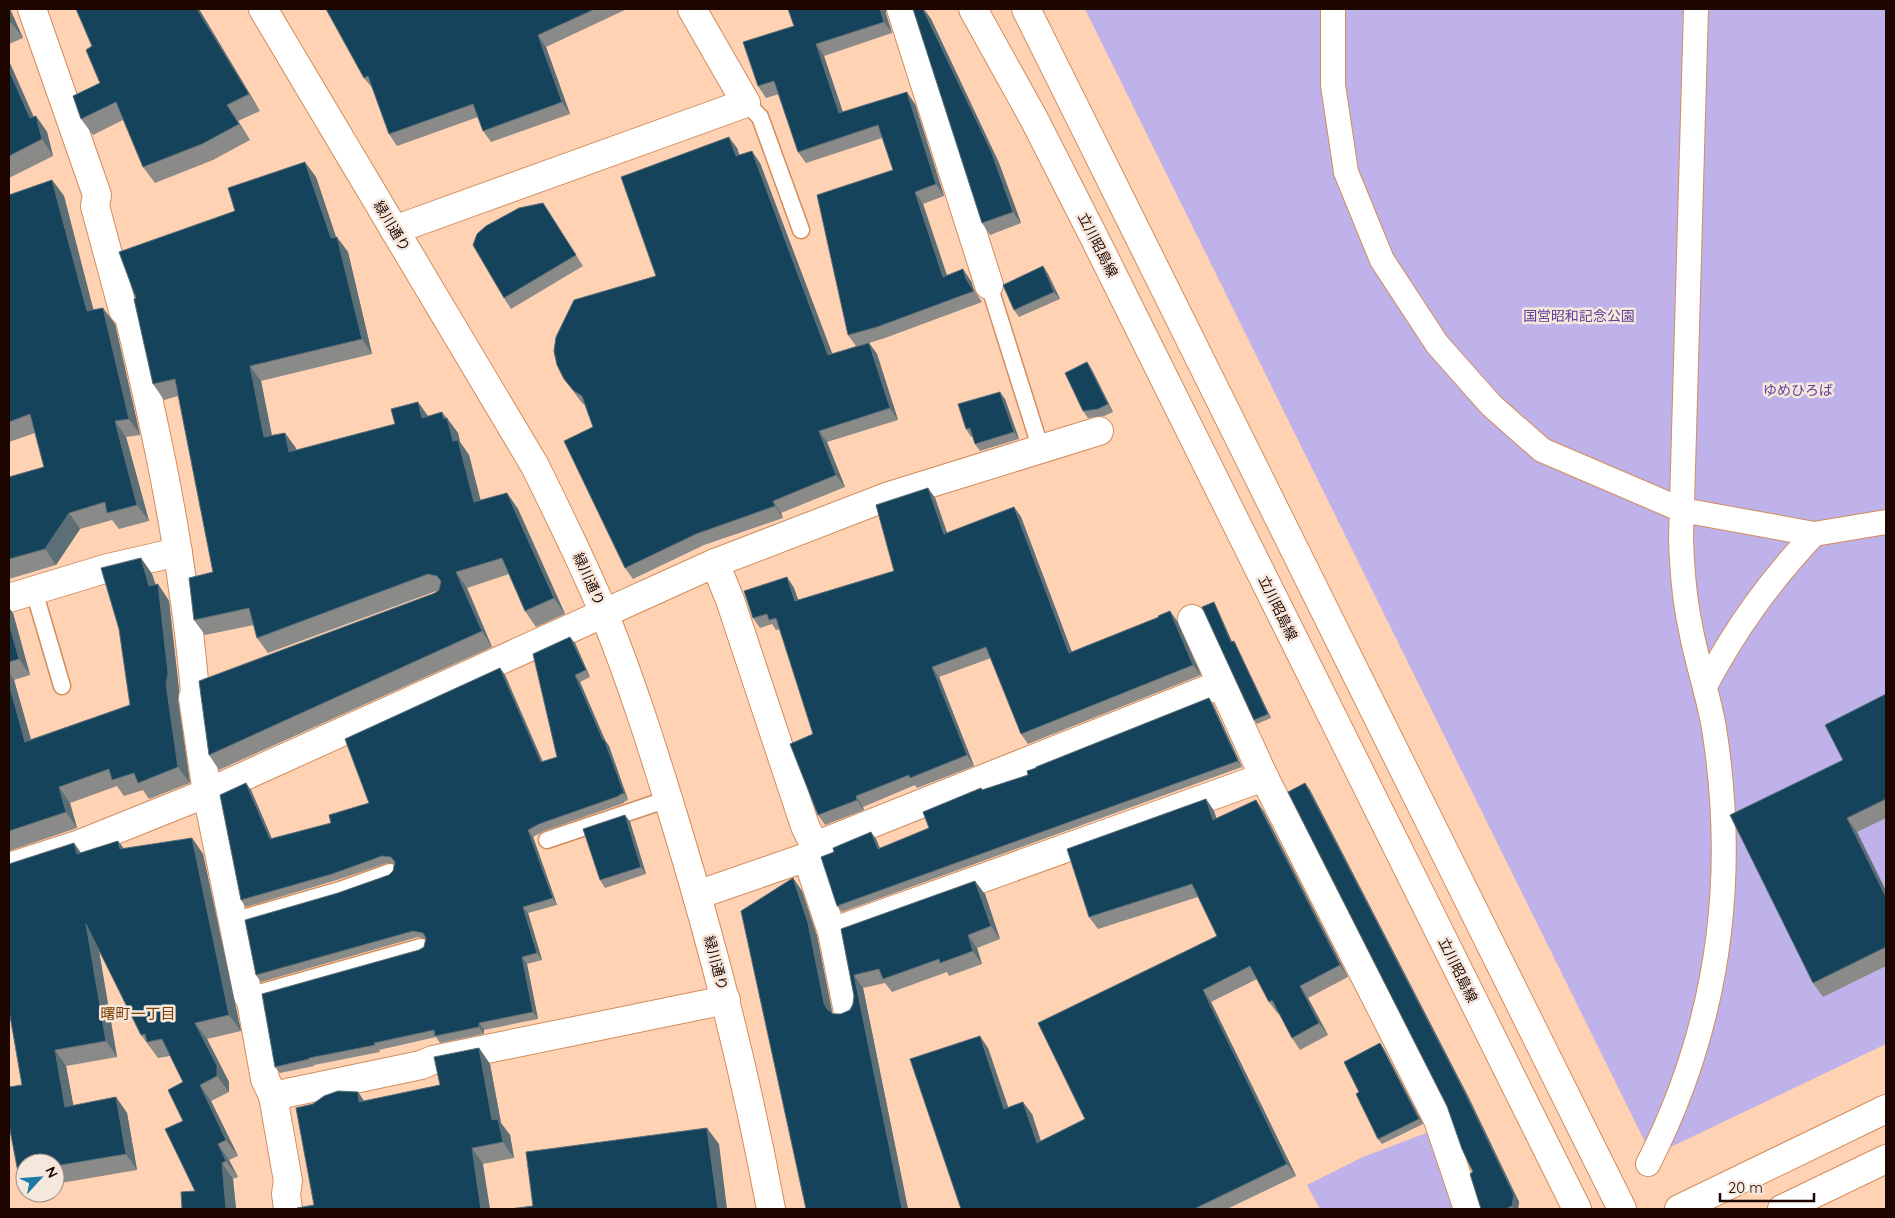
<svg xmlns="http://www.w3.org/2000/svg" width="1895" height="1218" font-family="Quicksand,'Noto Sans JP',sans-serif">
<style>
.green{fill:#bfb1e9}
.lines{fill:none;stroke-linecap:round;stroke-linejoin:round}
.service-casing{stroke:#d28d5b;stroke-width:19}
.pedestrian-casing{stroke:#d28d5b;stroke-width:26}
.minor-casing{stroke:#d28d5b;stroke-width:30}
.tertiary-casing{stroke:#d28d5b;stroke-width:30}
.secondary-casing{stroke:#d28d5b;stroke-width:30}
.service{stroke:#fff;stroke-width:16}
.pedestrian{stroke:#fff;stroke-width:24}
.minor{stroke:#fff;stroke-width:28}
.tertiary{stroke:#fff;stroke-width:28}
.secondary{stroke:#fff;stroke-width:28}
.wall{fill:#8a8a88}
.shaded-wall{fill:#5c6e76}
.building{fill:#16435c;stroke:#5c6e76}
.labels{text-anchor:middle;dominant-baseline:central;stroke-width:5;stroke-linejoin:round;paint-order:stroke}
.street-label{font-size:14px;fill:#1d0500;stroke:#f6e7dc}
.park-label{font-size:14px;fill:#60409e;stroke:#f6e7dc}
.neighbourhood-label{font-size:15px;fill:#7d3f01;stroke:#f6e7dc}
</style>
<rect width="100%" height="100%" fill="#ffd2b4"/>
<g class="green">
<polygon points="1085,9 1886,9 1886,1044 1652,1156"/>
<polygon points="1429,1132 1456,1209 1320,1209 1307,1185 1363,1157"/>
</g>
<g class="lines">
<g class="service-casing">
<g id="service">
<polyline points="746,103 760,117 801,230"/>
<polyline points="989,285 1037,437 1039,449"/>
<polyline points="34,591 62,686"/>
<polyline points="547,840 668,799"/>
<polyline points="233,921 340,890 390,872"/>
<polyline points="248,996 421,947"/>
</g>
</g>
<g class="pedestrian-casing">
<g id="pedestrian">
<polyline points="1333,9 1333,85 1346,172 1382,260 1437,344 1491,405 1542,450 1682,510 1814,534 1886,522"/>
<path d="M1705,686C1736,628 1769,582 1814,534"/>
<path d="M1648,1164C1718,1027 1738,880 1714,728C1708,693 1696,660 1690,625C1684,597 1682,568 1681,539L1696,9"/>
</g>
</g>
<g class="minor-casing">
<g id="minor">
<path d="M32,9L97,195L95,206L123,310L129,316C151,409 172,502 184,596C189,627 192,659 195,691L193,698L207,793L248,996L251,1001L265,1079L273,1096L288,1181L286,1194L288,1209"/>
<polyline points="901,9 989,285"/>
<polyline points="394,230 746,103 692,9"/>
<polyline points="715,563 730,600 805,826 815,846"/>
<polyline points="9,598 108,568 178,552"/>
<polyline points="1192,619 1264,777 1438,1120 1468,1209"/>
<polyline points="807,857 815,846 1221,684"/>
<polyline points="9,867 80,844 207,793 715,563 889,496 1099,431"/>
<polyline points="697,895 807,857 832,932 848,1012"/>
<polyline points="832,932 1264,777"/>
<polyline points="273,1096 421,1065 433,1060 726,1000"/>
</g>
</g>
<g class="tertiary-casing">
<g id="tertiary">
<path d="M263,9L535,466C559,515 584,565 605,616C633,685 655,756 677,828C715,953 747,1080 771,1209"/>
<polyline points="1679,1209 1886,1109"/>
<polyline points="1782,1209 1886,1159"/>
</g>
</g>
<g class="secondary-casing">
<g id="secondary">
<polyline points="973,9 1034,119 1095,239 1577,1209"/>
<polyline points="1026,9 1622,1209"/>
</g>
</g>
<use href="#service" class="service"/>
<use href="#pedestrian" class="pedestrian"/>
<use href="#minor" class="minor"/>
<use href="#tertiary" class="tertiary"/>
<use href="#secondary" class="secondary"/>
</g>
<g class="wall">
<polygon points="9,9 10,9 23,38 9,44"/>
<polygon points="76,9 199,9 260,111 238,121 250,140 213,160 155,183 143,167 123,120 93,135 81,119 100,83 92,46"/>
<polygon points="326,9 627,9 546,47 570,114 491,142 483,131 478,117 397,146 389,134 373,89 364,78"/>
<polygon points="788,9 886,9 886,14 892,33 824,56 843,112 915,104 944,196 923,204 947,275 971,281 974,290 982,302 885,338 869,343 877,354 898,420 827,442 845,487 781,513 783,518 704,545 633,579 625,568 593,427 585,405 582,403 564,379 656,276 737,148 739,155 760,163 832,354 856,346 848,335 893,170 882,138 806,163 798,152 779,94 766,98 758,86 794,26"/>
<polygon points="924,9 931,19 999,163 1021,223 990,235 982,223"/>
<polygon points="9,61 34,117 36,116 47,132 53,156 9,178"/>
<polygon points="316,177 336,237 348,252 372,354 261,381 272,435 285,433 296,450 395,424 418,402 428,416 446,418 458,433 460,442 469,455 480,500 507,493 518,509 565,614 536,627 525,611 509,574 467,588 492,647 219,770 209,755 439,590 268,653 257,638 254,625 205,635 194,620 213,572 178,396 164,400 153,384 136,298"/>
<polygon points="52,180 64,196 93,310 115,324 140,435 126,437 149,521 119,529 112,520 80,529 56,565 9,579 9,477 44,467 35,433 9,442 9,195"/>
<polygon points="550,214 583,266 511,309 504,298"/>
<polygon points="1043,266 1048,274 1060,299 1019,317 1014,310"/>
<polygon points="1087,362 1092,370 1113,412 1104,416 1088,418 1083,411"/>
<polygon points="1005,399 1019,439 980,451 975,444 973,436 971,437 966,429"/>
<polygon points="928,488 935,498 947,533 1014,507 1021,517 1072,652 1159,617 1170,611 1177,621 1201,675 1028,744 1021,734 991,658 939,677 974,766 917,788 915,785 863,807 864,810 825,825 818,815 813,734 780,629 776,630 772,624 760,628 753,618 787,577 794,588 798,600 894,571"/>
<polygon points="141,558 152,574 156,585 158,584 169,601 179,690 178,700 190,783 149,799 143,790 124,796 117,786 70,803 77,828 9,851 9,608 13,613 30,675 14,680 31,739 130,705"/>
<polygon points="1216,606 1232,642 1236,645 1271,718 1257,724 1254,720"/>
<polygon points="575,643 590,677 580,682 605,740 609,746 628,800 624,802 624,803 544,831 533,837 557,905 528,913 542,960 527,964 538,1019 484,1030 484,1034 440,1043 436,1037 379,1050 380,1052 314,1065 314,1066 280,1073 275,1067 424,947 426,939 418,937 261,982 256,975 338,893 389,875 393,871 394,864 387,863 337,880 246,907 241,900 251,790 272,839 331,823 369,803 500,668 505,675 542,762 557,757"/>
<polygon points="1886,694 1886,818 1857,832 1886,891 1886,966 1823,997 1813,983 1843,760"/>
<polygon points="1209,698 1213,704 1242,767 842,912 837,906 834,852 871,832 876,839 880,848 929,828 981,788 983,790 1028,775"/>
<polygon points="1305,783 1310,790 1469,1098 1519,1202 1518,1209 1481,1209 1473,1172 1447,1106"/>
<polygon points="1206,799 1214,811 1216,818 1256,800 1264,812 1348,977 1308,998 1328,1035 1300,1050 1292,1038 1279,1013 1278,1014 1269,1002 1257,979 1211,1002 1296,1176 1227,1209 961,1209 988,1048 1008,1108 1032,1114 1041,1141 1085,1119 1217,936 1198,897 1098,929 1089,917"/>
<polygon points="625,815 630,822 646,874 605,888 600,880"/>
<polygon points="192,838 203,854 241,1031 207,1039 229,1082 229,1092 211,1101 238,1156 229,1160 238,1177 233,1179 236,1209 182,1209 195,1191 183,1121 183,1082 170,1056 158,1058 141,1035 99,950 117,1057 66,1066 73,1106 116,1097 127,1113 137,1170 55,1184 55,1163 25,1163 25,1183 18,1172 22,1085 74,843 81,853 118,841 124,849"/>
<polygon points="793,878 802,891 817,936 832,1013 841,1014 850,1010 853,1004 854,996 841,929 985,894 1000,939 977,948 982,964 949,976 947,972 892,992 885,983 863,988 908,1209 806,1209"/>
<polygon points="479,1048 490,1064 501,1123 510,1135 514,1158 483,1164 314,1205 364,1101 440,1085"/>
<polygon points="1384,1049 1423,1124 1382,1144 1378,1139 1359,1092"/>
</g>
<g class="shaded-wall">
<polygon points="9,9 10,9 23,38 11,22 9,16"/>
<polygon points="197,9 199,9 260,111 249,94"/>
<polygon points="880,9 886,9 886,14 892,33 884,22"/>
<polygon points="924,9 931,19 999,163 1021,223 1013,212"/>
<polygon points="538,35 546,47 570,114 562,102"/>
<polygon points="816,44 824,56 847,125 839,113"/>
<polygon points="9,61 39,130 36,116 47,132 53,156 42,139 30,118 9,70"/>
<polygon points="907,92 915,104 944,196 936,184"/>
<polygon points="227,105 238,121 250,140 239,124"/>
<polygon points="729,137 737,148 744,168 736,156"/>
<polygon points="752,151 760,163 837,366 828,355"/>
<polygon points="305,162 316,177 338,243 337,237 348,252 372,354 362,339 331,238"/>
<polygon points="52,180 64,196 98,327 87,311"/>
<polygon points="915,192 923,204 951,288 943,277"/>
<polygon points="1043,266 1048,274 1060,299 1054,292"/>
<polygon points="963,269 971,281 974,290 982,302 966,279"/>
<polygon points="103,308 115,324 140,435 129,419"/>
<polygon points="869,343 877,354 898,420 890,408"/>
<polygon points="1087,362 1092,370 1113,412 1108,404"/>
<polygon points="250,366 261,381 275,452 264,437"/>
<polygon points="1000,392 1005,399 1019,439 1014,432"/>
<polygon points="418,402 429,418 422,418"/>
<polygon points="442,412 448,420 447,418 458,433 460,442 469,455 485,517 474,502 453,441"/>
<polygon points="115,421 126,437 149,521 137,505"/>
<polygon points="819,431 827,442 845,487 836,475"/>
<polygon points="285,433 296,448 299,467 289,452"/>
<polygon points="928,488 935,498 951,544 944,534"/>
<polygon points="507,493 518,509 565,614 554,598"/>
<polygon points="773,501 781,513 783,518 775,506"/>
<polygon points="1014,507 1021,517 1076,663 1069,653"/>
<polygon points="69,513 80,529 56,565 45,549"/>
<polygon points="141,558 152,574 159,596 158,584 169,601 179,690 178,700 190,783 178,767 166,684 149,586"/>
<polygon points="456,572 467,588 492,647 482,631"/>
<polygon points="787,577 794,588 802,611 795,601"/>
<polygon points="1214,602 1216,606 1234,646 1231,642"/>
<polygon points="9,608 13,613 30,675 19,659 9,623"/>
<polygon points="1170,611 1177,621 1201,675 1193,665"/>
<polygon points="570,637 575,643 590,677 586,670"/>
<polygon points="1234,641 1236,645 1271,718 1268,714"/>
<polygon points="932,667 939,677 974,766 967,755"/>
<polygon points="500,668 505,675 546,769 541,762"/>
<polygon points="9,672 14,680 36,758 25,742 9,684"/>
<polygon points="575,675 580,682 605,740 609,746 628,800 624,793 603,740"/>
<polygon points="1209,698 1213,704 1242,767 1238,761"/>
<polygon points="246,783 251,790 275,846 270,839"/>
<polygon points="1305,783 1310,790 1469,1098 1519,1202 1518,1209 1514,1209 1512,1206"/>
<polygon points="59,787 70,803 77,828 66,812"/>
<polygon points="856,796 863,807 864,810 857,800"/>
<polygon points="1206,799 1214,811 1221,832 1213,820"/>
<polygon points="1256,800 1264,812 1348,977 1340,965"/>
<polygon points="625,815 630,822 646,874 641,867"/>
<polygon points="1847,818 1857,832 1886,891 1886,897"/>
<polygon points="528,830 533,837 557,905 553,898"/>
<polygon points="871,832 876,839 883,856 878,849"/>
<polygon points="192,838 203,854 241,1031 229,1015"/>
<polygon points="118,841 130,857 120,849"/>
<polygon points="74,843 85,859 77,854"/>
<polygon points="793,878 802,891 817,936 833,1016 827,1009 824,1003"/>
<polygon points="975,881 985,894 1000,939 991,926"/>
<polygon points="523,907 528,913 542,960 537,953"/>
<polygon points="86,924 97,940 117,1057 106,1041"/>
<polygon points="968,935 977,948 982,964 973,951"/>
<polygon points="522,957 527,964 538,1019 533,1012"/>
<polygon points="854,975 863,988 908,1209 902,1209"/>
<polygon points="1300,986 1308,998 1328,1035 1319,1023"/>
<polygon points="1203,990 1211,1002 1296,1176 1287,1164"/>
<polygon points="195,1023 207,1039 229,1082 229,1092 217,1076"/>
<polygon points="479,1023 484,1030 484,1034 479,1027"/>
<polygon points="980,1036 988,1048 1013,1121 1004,1109"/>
<polygon points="1380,1043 1384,1049 1423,1124 1419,1119"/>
<polygon points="479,1048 490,1064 501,1123 510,1135 514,1158 503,1142 492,1120"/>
<polygon points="55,1050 66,1066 77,1124 65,1107"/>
<polygon points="200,1085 211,1101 238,1156 226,1140"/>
<polygon points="358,1092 369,1108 359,1102"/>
<polygon points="116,1097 127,1113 137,1170 126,1154"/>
<polygon points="1023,1102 1032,1114 1045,1155 1037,1143"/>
<polygon points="707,1128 719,1144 727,1209 718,1209"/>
<polygon points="218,1144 229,1160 238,1177 226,1161"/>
<polygon points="472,1148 483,1164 490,1209 481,1209"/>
<polygon points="222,1163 233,1179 236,1209 226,1209"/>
</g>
<g class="building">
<polygon points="76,9 197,9 249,94 227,105 239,124 202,144 143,167 116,102 81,119 73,96 100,83 86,50 92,46"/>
<polygon points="326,9 595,9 538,35 562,102 483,131 473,104 389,134 368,76 364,78"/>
<polygon points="788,9 880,9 884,22 816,44 839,113 907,92 936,184 915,192 943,277 963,269 966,279 974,291 877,327 848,335 817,195 893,170 878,125 798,152 774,81 758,86 743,42 794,26"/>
<polygon points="913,9 923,9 991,151 1013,212 982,223"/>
<polygon points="9,16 11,22 9,23"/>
<polygon points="9,70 30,118 36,116 42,139 9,156"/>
<polygon points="729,137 736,156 752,151 828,355 869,343 890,408 819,431 836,475 773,501 775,506 696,534 625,568 564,441 593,427 582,396 574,391 564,379 557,365 554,351 556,337 574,300 656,276 621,177"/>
<polygon points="305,162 331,238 337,237 362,339 250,366 264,437 285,433 289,452 395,424 391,409 418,402 422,418 442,412 444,419 447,418 453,441 458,440 474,502 507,493 554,598 525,611 502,558 456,572 482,631 209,755 199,681 435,593 439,590 441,581 437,576 428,574 257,638 249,608 194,620 189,578 213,572 175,379 153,384 134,299 136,298 119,252 235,211 228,188"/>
<polygon points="52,180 87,311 103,308 129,419 115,421 137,505 107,513 105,502 69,513 45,549 9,559 9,477 44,467 30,414 9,422 9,195"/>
<polygon points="543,203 576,255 504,298 473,245 477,234 486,226 519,208"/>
<polygon points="1043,266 1054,292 1014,310 1003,285"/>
<polygon points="1087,362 1108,404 1098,409 1083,411 1065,373"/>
<polygon points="1000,392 1014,432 975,444 970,428 966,429 958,404"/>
<polygon points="928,488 944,534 1014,507 1069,653 1159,617 1158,616 1170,611 1193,665 1021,734 986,647 932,667 967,755 910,778 909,775 856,796 857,800 818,815 790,744 813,734 776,618 769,620 767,614 753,618 744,591 787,577 795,601 894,571 876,505"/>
<polygon points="141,558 149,586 158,584 168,673 166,684 178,767 138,783 134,773 112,780 109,769 59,787 66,812 9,831 9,684 25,742 130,705 119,629 101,568"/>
<polygon points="1214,602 1231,642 1234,641 1268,714 1254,720 1202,607"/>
<polygon points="9,623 19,659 9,662"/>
<polygon points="570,637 586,670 575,675 603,740 604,739 624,793 619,795 619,796 539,824 528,830 553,898 523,907 537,953 522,957 533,1012 479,1023 479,1027 435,1036 434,1030 374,1043 375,1045 309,1058 309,1059 275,1067 262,994 419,950 424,947 426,938 423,933 413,931 256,975 245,920 338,893 389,875 393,871 395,862 391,857 382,856 332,874 241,900 220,795 246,783 270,839 331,823 329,815 369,803 345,739 500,668 541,762 557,757 533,654"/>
<polygon points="1886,694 1886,799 1847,818 1886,897 1886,947 1813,983 1730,815 1843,760 1825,725"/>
<polygon points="1209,698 1238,761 837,906 821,857 834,852 833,848 871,832 878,849 929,828 923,812 981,788 982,790 1028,775 1027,771 1036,768 1036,767"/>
<polygon points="1305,783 1464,1091 1514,1195 1512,1206 1506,1209 1481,1209 1470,1174 1473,1172 1462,1149 1447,1106 1288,792"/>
<polygon points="1206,799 1213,820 1256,800 1340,965 1300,986 1319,1023 1292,1038 1272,1000 1269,1002 1250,966 1203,990 1287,1164 1194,1209 961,1209 910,1059 980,1036 1004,1109 1023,1102 1037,1143 1085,1119 1038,1023 1217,936 1192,884 1089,917 1067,849"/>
<polygon points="625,815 641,867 600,880 583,829"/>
<polygon points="192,838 229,1015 195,1023 217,1066 217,1076 200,1085 226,1140 218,1144 226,1161 222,1163 226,1209 182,1209 181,1192 195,1191 165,1129 183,1121 168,1090 183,1082 162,1039 147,1042 145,1034 141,1035 86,924 106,1041 55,1050 65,1107 116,1097 126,1154 55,1166 55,1163 25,1163 25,1171 18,1172 9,1125 9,1087 22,1085 9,1010 9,864 74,843 77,854 118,841 120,849"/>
<polygon points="793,878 808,923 824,1003 827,1009 833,1014 841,1014 850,1010 853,1004 854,996 841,929 975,881 991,926 968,935 973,951 940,963 939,959 883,979 879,969 854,975 902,1209 806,1209 741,911"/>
<polygon points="1380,1043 1419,1119 1378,1139 1356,1094 1359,1092 1344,1062"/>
<polygon points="479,1048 492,1120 498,1119 503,1142 472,1148 481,1209 297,1209 297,1208 314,1205 296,1108 313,1104 324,1096 338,1091 358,1092 359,1102 440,1085 434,1057"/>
<polygon points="707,1128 718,1209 510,1209 533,1206 526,1152"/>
</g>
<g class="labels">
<g class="street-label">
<text transform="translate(392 226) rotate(59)">緑川通り</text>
<text transform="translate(1098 245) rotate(63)">立川昭島線</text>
<text transform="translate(589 579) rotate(66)">緑川通り</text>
<text transform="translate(1278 608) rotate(64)">立川昭島線</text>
<text transform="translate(716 963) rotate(75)">緑川通り</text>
<text transform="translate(1458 970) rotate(64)">立川昭島線</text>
</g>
<g class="park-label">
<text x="1579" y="316">国営昭和記念公園</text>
<text x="1798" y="390">ゆめひろば</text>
</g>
<g class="neighbourhood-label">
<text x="138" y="1013">曙町一丁目</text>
</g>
</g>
<rect width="1895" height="1218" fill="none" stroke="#1d0500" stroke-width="20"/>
<g transform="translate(40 1178) rotate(64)"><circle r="24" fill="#f6e7dc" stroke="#9f8d84"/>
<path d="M0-4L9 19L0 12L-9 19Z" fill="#1c79a7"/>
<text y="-8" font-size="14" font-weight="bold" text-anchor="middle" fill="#1d0500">N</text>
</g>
<path d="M1720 1193v8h94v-8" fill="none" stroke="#1d0500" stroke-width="2.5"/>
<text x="1728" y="1193" font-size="15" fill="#1d0500" stroke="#f6e7dc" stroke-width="4" paint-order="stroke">20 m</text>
</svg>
